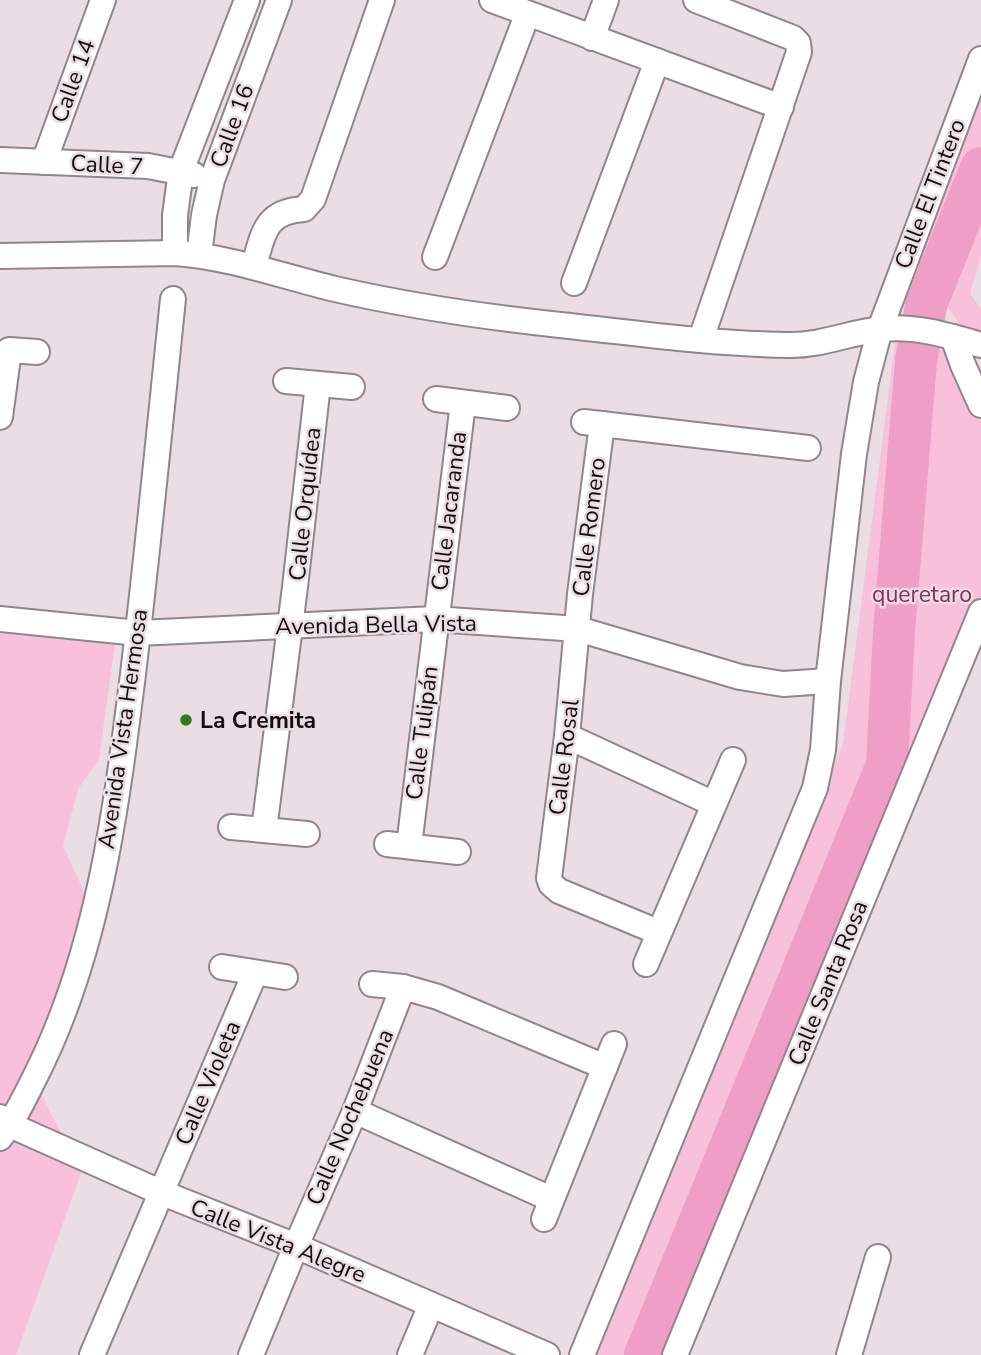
<svg xmlns="http://www.w3.org/2000/svg" width="981" height="1355" font-family="'Nunito Sans',sans-serif">
<style>
.green{fill:#f8c0db}
.lines{fill:none;stroke-linecap:round;stroke-linejoin:round}
.river{stroke:#ef9ec7;stroke-width:42}
.minor-casing{stroke:#92858b;stroke-width:28}
.minor{stroke:#fff;stroke-width:24}
.poi-dot{fill:#347819;stroke:#eadde3;stroke-width:2.5}
.labels{text-anchor:middle;dominant-baseline:central;stroke-width:5;stroke-linejoin:round;paint-order:stroke}
.street-label{font-size:23px;fill:#120e10;stroke:#eadde3}
.park-label{font-size:23px;fill:#8a2e63;stroke:#eadde3}
.poi-label{font-size:23px;font-weight:bold;fill:#120e10;stroke:#eadde3;text-anchor:start}
</style>
<rect width="100%" height="100%" fill="#eadde3"/>
<g class="green">
<polygon points="981,64 981,255 970,294 981,308 981,355 909,251"/>
<polygon points="897,328 981,367 981,604 672,1355 580,1355 734,1005 843,744"/>
<polygon points="0,623 115,643 99,759 78,789 63,846 93,911 29,1070 81,1173 16,1355 0,1355"/>
</g>
<g class="lines">
<polyline class="river" points="645,1355 887,765 894,631 916,361 926,305 981,168"/>
<g class="minor-casing">
<g id="minor">
<polyline points="492,0 781,107"/>
<polyline points="696,0 793,38 798,43 799,52 701,339"/>
<polyline points="592,38 606,0"/>
<polyline points="0,160 148,166 194,175"/>
<polyline points="44,162 103,0"/>
<polyline points="175,253 175,215 181,171 247,0"/>
<polyline points="199,255 204,215 212,180 279,0"/>
<path d="M0,256L175,253C230,257 281,276 335,289C409,306 485,317 560,325C636,333 712,344 788,345C821,346 850,332 882,329C915,325 950,336 981,345"/>
<polyline points="435,257 527,15"/>
<path d="M254,266C263,234 265,211 304,209L313,199L382,0"/>
<polyline points="574,283 657,61"/>
<polyline points="953,337 963,365 981,405"/>
<polyline points="286,381 352,387"/>
<polyline points="436,399 507,408"/>
<polyline points="0,417 9,350 37,352"/>
<polyline points="584,422 808,448"/>
<polyline points="602,424 580,594 567,736 549,878 551,884 559,891 658,932"/>
<polyline points="0,619 138,633 435,619 578,629 740,677 783,684 828,681"/>
<polyline points="567,736 714,804"/>
<polyline points="231,827 307,834"/>
<polyline points="264,830 295,587 318,384"/>
<polyline points="387,844 458,852"/>
<polyline points="409,846 463,403"/>
<polyline points="646,964 733,760"/>
<polyline points="222,967 285,977"/>
<polyline points="372,984 403,987 438,997 605,1067"/>
<polyline points="355,1111 551,1199"/>
<polyline points="0,1117 10,1125 160,1192 296,1246 547,1355"/>
<path d="M0,1138C14,1120 24,1099 34,1079C98,954 116,811 133,674C148,549 160,424 173,299"/>
<polyline points="544,1219 614,1044"/>
<polyline points="92,1355 255,973"/>
<polyline points="251,1355 296,1246 355,1111 403,987"/>
<polyline points="410,1355 431,1305"/>
<polyline points="582,1355 815,788 823,750 828,681 854,454 866,382 880,329 981,59"/>
<polyline points="675,1355 981,612"/>
<polyline points="849,1355 878,1257"/>
</g>
</g>
<use href="#minor" class="minor"/>
</g>
<circle class="poi-dot" cx="186" cy="720" r="7"/>
<g class="labels">
<g class="street-label">
<text transform="translate(73 81) rotate(-70)">Calle 14</text>
<text transform="translate(232 126) rotate(-70)">Calle 16</text>
<text transform="translate(107 165) rotate(3)">Calle 7</text>
<text transform="translate(930 194) rotate(-69)">Calle El Tintero</text>
<text transform="translate(305 504) rotate(-84)">Calle Orquídea</text>
<text transform="translate(449 511) rotate(-83)">Calle Jacaranda</text>
<text transform="translate(589 527) rotate(-83)">Calle Romero</text>
<text transform="translate(376 625) rotate(-1)">Avenida Bella Vista</text>
<text transform="translate(123 729) rotate(-82)">Avenida Vista Hermosa</text>
<text transform="translate(422 733) rotate(-83)">Calle Tulipán</text>
<text transform="translate(564 757) rotate(-83)">Calle Rosal</text>
<text transform="translate(828 983) rotate(-68)">Calle Santa Rosa</text>
<text transform="translate(208 1083) rotate(-67)">Calle Violeta</text>
<text transform="translate(350 1117) rotate(-67)">Calle Nochebuena</text>
<text transform="translate(278 1241) rotate(22)">Calle Vista Alegre</text>
</g>
<g class="park-label">
<text x="922" y="594">queretaro</text>
</g>
<g class="poi-label">
<text x="200" y="720">La Cremita</text>
</g>
</g>
</svg>
